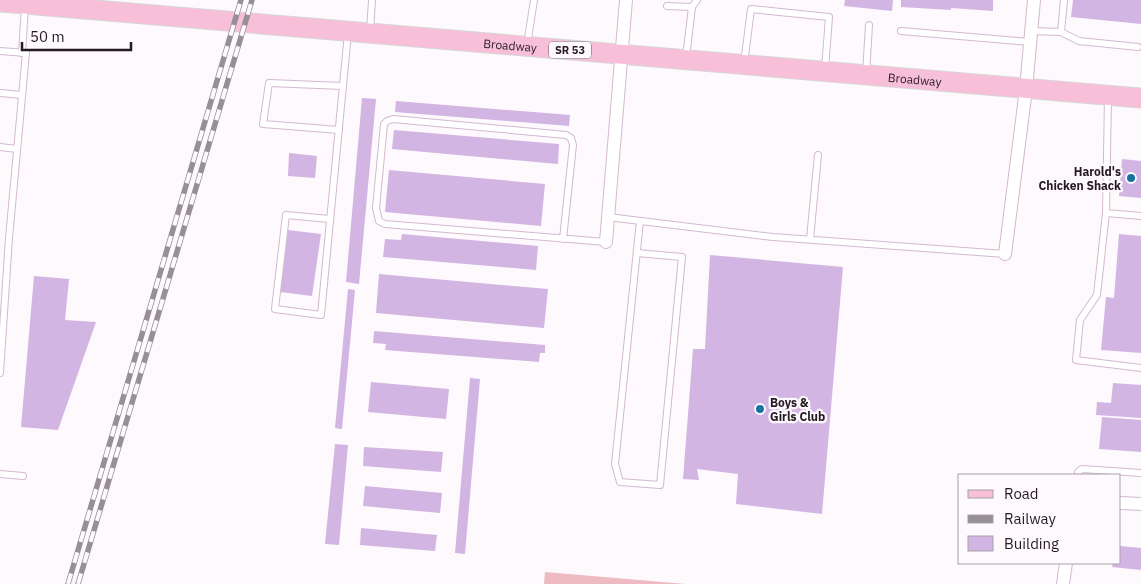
<svg xmlns="http://www.w3.org/2000/svg" width="1141" height="584" font-family="'IBM Plex Sans',sans-serif">
<style>
.green{fill:#edbbc1}
.building{fill:#d2b5e2}
.lines{fill:none;stroke-linecap:round;stroke-linejoin:round}
.lane-casing{stroke:#d3b9ce;stroke-width:8}
.street-casing{stroke:#d3b9ce;stroke-width:14}
.primary-casing{stroke:#d8d6d7;stroke-width:21}
.lane{stroke:#fff;stroke-width:6}
.street{stroke:#fff;stroke-width:12}
.primary{stroke:#f7bfd8;stroke-width:19}
.rail-casing{stroke:#968f95;stroke-width:5.5}
.rail{stroke:#fef9fd;stroke-width:4;stroke-dasharray:11;stroke-linecap:butt}
.poi-dot{fill:#1872a1;stroke:#fef9fd;stroke-width:2}
.labels{text-anchor:middle;dominant-baseline:central;stroke-width:4.5;stroke-linejoin:round;paint-order:stroke}
.shield{fill:#fef9fd;stroke:#665e64;stroke-width:1}
.shield-label{font-size:11px;font-weight:bold;fill:#251b23}
.street-label{font-size:12px;fill:#251b23;stroke:#fef9fd}
.poi-label{font-size:12px;font-weight:bold;fill:#251b23;stroke:#fef9fd;text-anchor:end}
</style>
<rect width="100%" height="100%" fill="#fef9fd"/>
<polygon class="green" points="545,572 686,584 544,584"/>
<g class="building">
<polygon points="845,0 893,0 892,11 844,6"/>
<polygon points="901,0 993,0 993,11 951,8 951,10 901,7"/>
<polygon points="1073,0 1141,0 1141,24 1071,17"/>
<polygon points="362,98 376,99 359,284 346,282"/>
<polygon points="396,101 570,115 569,126 395,112"/>
<polygon points="394,130 559,144 558,164 392,149"/>
<polygon points="289,153 317,156 315,178 288,176"/>
<polygon points="1122,159 1141,161 1141,198 1119,196"/>
<polygon points="389,170 545,184 541,226 385,212"/>
<polygon points="288,230 321,234 312,296 280,292"/>
<polygon points="402,234 538,246 536,270 383,257 385,239 401,240"/>
<polygon points="1119,234 1141,236 1141,353 1101,350 1106,297 1114,298"/>
<polygon points="710,255 843,267 822,514 736,504 738,474 697,469 699,480 683,479 693,349 705,349"/>
<polygon points="379,274 548,289 544,328 376,313"/>
<polygon points="34,276 69,279 65,320 96,322 58,430 21,427"/>
<polygon points="348,289 355,290 342,429 335,428"/>
<polygon points="374,331 545,345 545,353 540,353 539,362 385,350 386,344 373,343"/>
<polygon points="470,378 480,379 465,554 455,553"/>
<polygon points="371,382 449,389 446,419 368,412"/>
<polygon points="1113,383 1141,385 1141,418 1096,415 1097,402 1111,403"/>
<polygon points="1102,417 1141,420 1141,452 1099,449"/>
<polygon points="335,444 348,445 339,545 325,544"/>
<polygon points="364,447 443,452 441,472 363,466"/>
<polygon points="365,486 442,493 440,513 363,506"/>
<polygon points="361,528 437,535 435,551 360,545"/>
<polygon points="1120,546 1141,548 1141,570 1112,567 1113,563 1120,563"/>
</g>
<g class="lines">
<g class="lane-casing">
<g id="lane">
<polyline points="667,6 692,7"/>
<polyline points="901,31 1030,42"/>
<polyline points="1031,31 1061,32 1079,41 1138,47"/>
<polyline points="370,32 372,0"/>
<polyline points="1061,32 1064,0"/>
<polyline points="527,45 534,0"/>
<polyline points="0,51 26,53 9,238 0,373"/>
<polyline points="22,53 25,6"/>
<polyline points="686,58 692,7 697,0"/>
<polyline points="744,64 751,9 829,17 825,69"/>
<polyline points="866,74 869,25"/>
<polyline points="0,93 22,95"/>
<polyline points="1108,97 1106,213 1141,216"/>
<polyline points="339,130 263,124 269,83 343,86"/>
<polyline points="0,147 17,149"/>
<polyline points="1106,213 1097,295 1080,320 1076,360 1141,368"/>
<polyline points="608,217 773,237 1005,254"/>
<polyline points="330,219 286,215 275,309 321,315 348,33"/>
<polyline points="563,239 573,145 571,138 566,135 393,119 387,121 384,124 376,208 379,221 385,224 606,242"/>
<polyline points="810,239 818,155"/>
<polyline points="637,253 682,257 660,485 620,482 615,464 640,221"/>
<polyline points="0,474 23,476"/>
<polyline points="1078,475 1078,472 1082,469 1141,473"/>
</g>
</g>
<g class="street-casing">
<g id="street">
<polyline points="606,242 626,0"/>
<polyline points="1005,254 1026,89 1034,0"/>
<polyline points="1120,503 1141,504"/>
<polyline points="1063,584 1066,563"/>
</g>
</g>
<g class="primary-casing">
<g id="primary">
<path id="s1" d="M0,2L1141,98"/>
</g>
</g>
<use href="#lane" class="lane"/>
<use href="#street" class="street"/>
<use href="#primary" class="primary"/>
<g class="rail-casing">
<g id="rail">
<polyline points="68,584 241,0"/>
<polyline points="78,584 252,0"/>
</g>
</g>
<use href="#rail" class="rail"/>
</g>
<g class="poi-dot">
<circle cx="1131" cy="178" r="5"/>
<circle cx="760" cy="409" r="5"/>
</g>
<g class="labels">
<rect class="shield" x="549" y="41.5" width="42" height="17" rx="4"/>
<g class="shield-label">
<text x="570" y="50">SR 53</text>
</g>
<g class="street-label">
<text stroke="none"><textPath href="#s1" startOffset="512">Broadway</textPath></text>
<text stroke="none"><textPath href="#s1" startOffset="918">Broadway</textPath></text>
</g>
<g class="poi-label">
<text x="1121" y="171">Harold's<tspan x="1121" dy="14">Chicken Shack</tspan></text>
<text x="770" y="402" text-anchor="start">Boys &amp;<tspan x="770" dy="14">Girls Club</tspan></text>
</g>
</g>
<rect x="958" y="474" width="162" height="90" fill="#fef9fd" stroke="#a7a0a6"/>
<rect x="968" y="490" width="25" height="8" fill="#f7bfd8" stroke="#a7a0a6"/>
<text x="1004" y="499" font-size="15" fill="#251b23">Road</text>
<rect x="968" y="515" width="25" height="8" fill="#968f95" stroke="#a7a0a6"/>
<text x="1004" y="524" font-size="15" fill="#251b23">Railway</text>
<rect x="968" y="536" width="25" height="15" fill="#d2b5e2" stroke="#a7a0a6"/>
<text x="1004" y="549" font-size="15" fill="#251b23">Building</text>
<path d="M22 42v8h109v-8" fill="none" stroke="#251b23" stroke-width="2.5"/>
<text x="30" y="42" font-size="15" fill="#251b23" stroke="#fef9fd" stroke-width="4" paint-order="stroke">50 m</text>
</svg>
